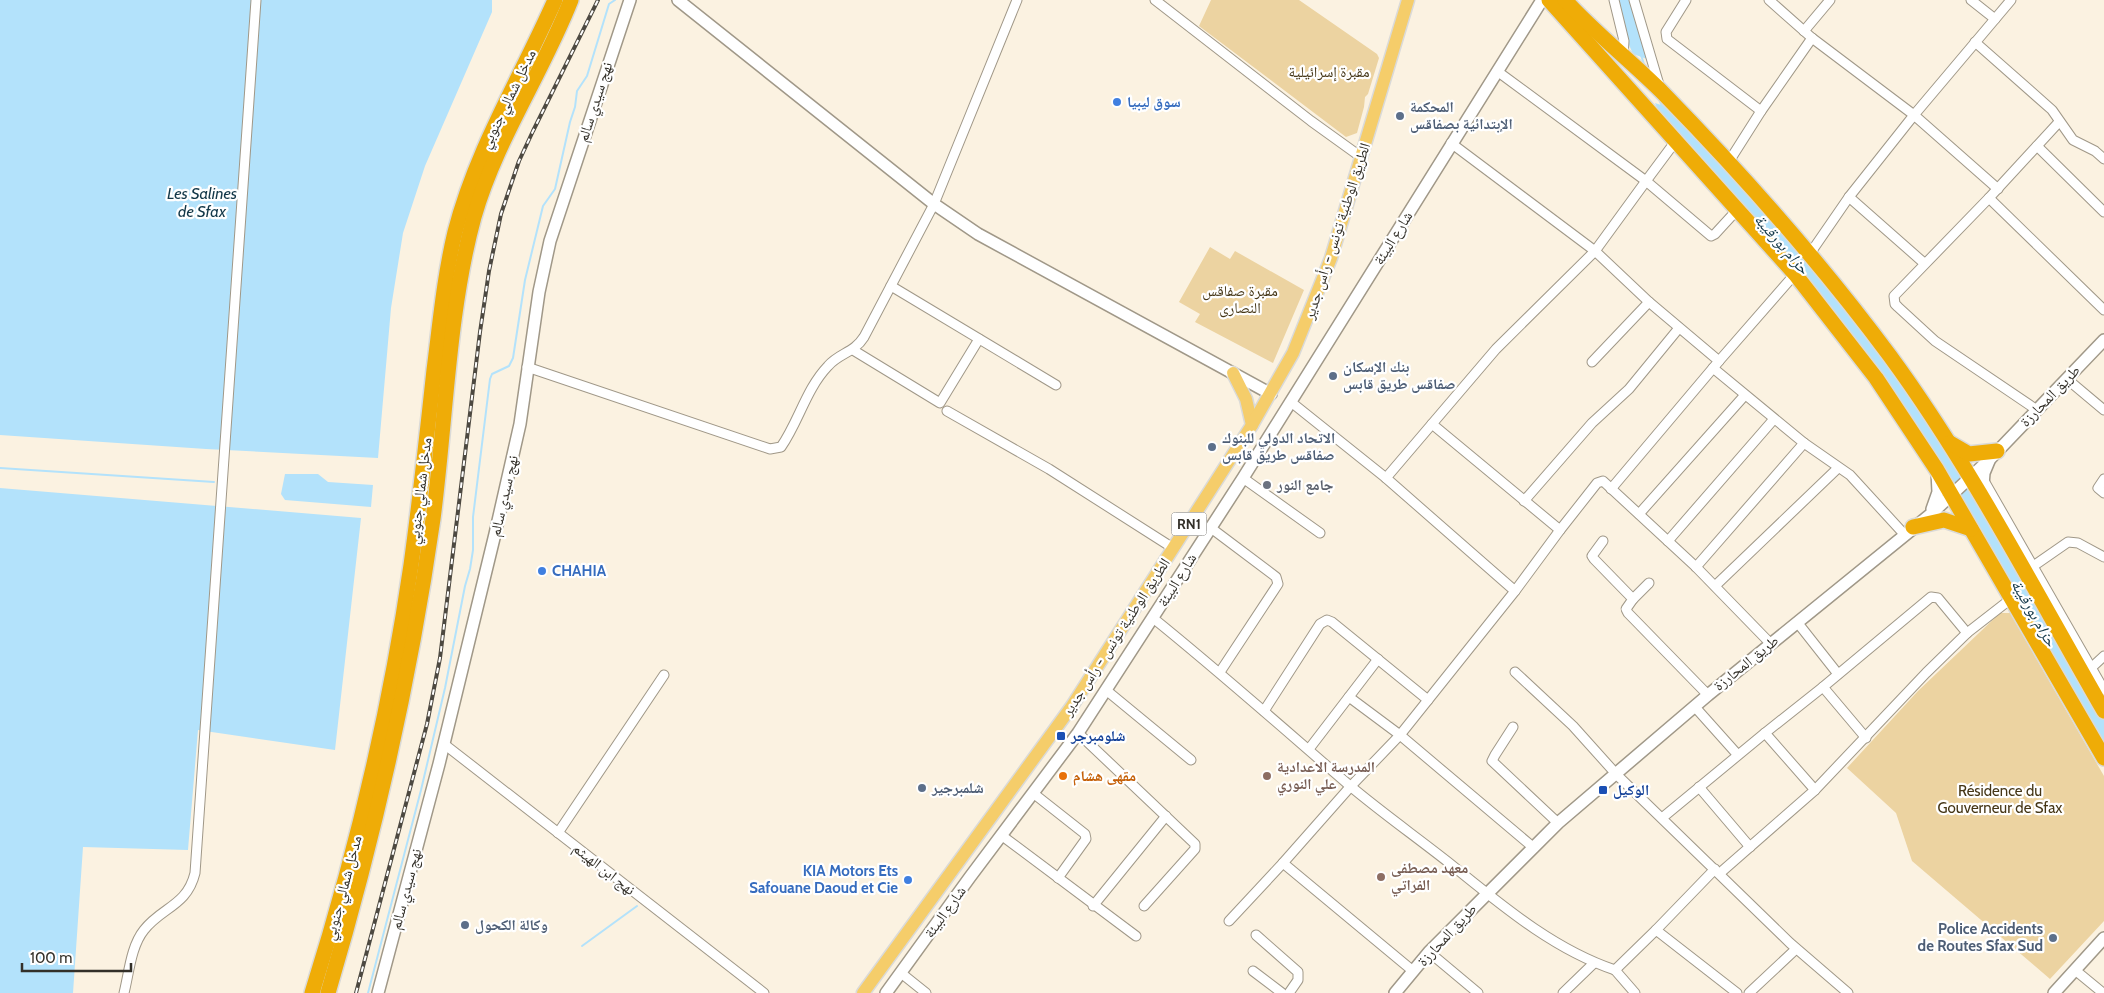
<svg xmlns="http://www.w3.org/2000/svg" width="2104" height="993" font-family="Cabin,'Noto Naskh Arabic',sans-serif">
<style>
.green{fill:#ecd3a1}
.water{fill:#b3e2fb}
.lines{fill:none;stroke-linecap:round;stroke-linejoin:round}
.stream{stroke:#b3e2fb;stroke-width:2}
.street-casing{stroke:#a09888;stroke-width:11}
.secondary-casing{stroke:#a09888;stroke-width:14}
.primary-casing{stroke:#dadad8;stroke-width:15}
.highway-casing{stroke:#dadad8;stroke-width:18}
.street{stroke:#fff;stroke-width:9}
.secondary{stroke:#fff;stroke-width:11}
.primary{stroke:#f5cd6a;stroke-width:12}
.highway{stroke:#efac07;stroke-width:15}
.rail-casing{stroke:#4d4941;stroke-width:4}
.rail{stroke:#fff;stroke-width:2;stroke-dasharray:5.5;stroke-linecap:butt}
.shop-dot{fill:#3f7fe0;stroke:#fff;stroke-width:2}
.service-dot{fill:#5c6f8a;stroke:#fff;stroke-width:2}
.worship-dot{fill:#6b7280;stroke:#fff;stroke-width:2}
.transit-dot{fill:#1a4fb4;stroke:#fff;stroke-width:2}
.food-dot{fill:#e8710a;stroke:#fff;stroke-width:2}
.education-dot{fill:#8d6e63;stroke:#fff;stroke-width:2}
.labels{text-anchor:middle;dominant-baseline:central;stroke-width:4.5;stroke-linejoin:round;paint-order:stroke}
.shield{fill:#fff;stroke:#706e69;stroke-width:1}
.shield-label{font-size:14px;font-weight:bold;fill:#333029}
.park-label{font-size:15px;fill:#453616;stroke:#fff}
.street-label{font-size:15px;fill:#333029;stroke:#fff}
.shop-label{font-size:15px;font-weight:bold;fill:#366cbe;stroke:#fff;text-anchor:start}
.service-label{font-size:15px;font-weight:bold;fill:#4e5e75;stroke:#fff;text-anchor:start}
.worship-label{font-size:15px;font-weight:bold;fill:#5b616d;stroke:#fff;text-anchor:start}
.transit-label{font-size:15px;font-weight:bold;fill:#164399;stroke:#fff;text-anchor:start}
.education-label{font-size:15px;font-weight:bold;fill:#785e54;stroke:#fff;text-anchor:start}
.food-label{font-size:15px;font-weight:bold;fill:#c56008;stroke:#fff;text-anchor:start}
.water-label{font-size:16px;font-style:italic;fill:#133849;stroke:#fff}
</style>
<rect width="100%" height="100%" fill="#fbf2e1"/>
<g class="green">
<polygon points="1211,0 1299,0 1377,54 1379,58 1368,94 1365,97 1364,107 1357,133 1346,137 1199,26"/>
<polygon points="1210,247 1230,259 1235,251 1304,290 1273,363 1195,322 1200,314 1179,302"/>
<polygon points="2000,613 2010,613 2104,776 2104,921 2050,979 1912,861 1896,813 1847,768 1918,691"/>
</g>
<g class="water">
<polygon points="0,0 492,0 492,12 425,166 403,233 391,308 378,458 206,449 0,435"/>
<polygon points="1617,0 1633,0 1650,60 1633,54 1626,38"/>
<polygon points="1655,103 1670,108 1781,228 1893,368 1963,476 1953,485 1659,113"/>
<polygon points="285,474 318,474 328,482 373,485 371,507 285,500 281,494"/>
<polygon points="1969,487 2104,720 2104,750 1958,497"/>
<polygon points="0,488 361,518 335,750 198,730 188,850 83,847 73,993 0,993"/>
</g>
<g class="lines">
<g class="stream">
<polyline points="1641,55 1645,67"/>
<polyline points="1658,97 1662,106"/>
<polyline points="0,468 214,482"/>
<polyline points="582,946 637,906"/>
<polyline points="368,993 421,790 445,688 465,586 470,569 473,550 473,517 490,379 492,374 509,366 513,358 525,280 543,206 555,189 570,122 575,107 577,91 587,76 609,4 615,0"/>
</g>
<g class="street-casing">
<g id="street">
<polyline points="1155,0 1311,121 1361,157"/>
<polyline points="1614,0 1624,41 1623,57"/>
<polyline points="1634,0 1660,88"/>
<polyline points="1686,0 1666,32 1667,39 1761,111"/>
<polyline points="1769,0 1812,38 1914,115 1995,19"/>
<polyline points="1971,0 1995,19 2011,0"/>
<polyline points="1804,31 1830,0"/>
<polyline points="1975,42 2052,110 2073,140 2095,151 2104,159"/>
<polyline points="1497,71 1646,181 1595,251 1496,349 1432,424 1560,530 1597,483 1603,481 1696,567 1770,643"/>
<polyline points="1675,142 1646,181 1711,236 1715,234 1737,210"/>
<polyline points="1451,143 1595,251 1649,302 1719,361 1611,489"/>
<polyline points="2037,146 2104,212"/>
<polyline points="1728,163 1761,111 1812,38"/>
<polyline points="1849,197 1924,263"/>
<polyline points="1989,198 2059,122"/>
<polyline points="1809,255 1849,197 1914,115 1998,189"/>
<polyline points="891,286 1056,385"/>
<polyline points="853,350 940,403 979,339"/>
<polyline points="1719,361 1795,274"/>
<polyline points="1592,362 1649,302"/>
<path d="M527,367L770,449L781,447C799,421 806,389 828,366C839,353 854,353 864,337L934,204L1017,0"/>
<polyline points="1713,368 1804,443 1850,475 1904,534"/>
<polyline points="2067,379 2104,410"/>
<polyline points="1291,402 1386,478 1515,591 1560,530"/>
<polyline points="2037,410 1935,341 1898,307 1895,304 1894,296 1989,198 2104,310"/>
<polyline points="947,411 1049,469 1173,548"/>
<polyline points="1243,478 1320,533"/>
<polyline points="1386,478 1432,424"/>
<polyline points="1983,479 2104,690"/>
<polyline points="2104,479 2098,488 2104,493"/>
<polyline points="1524,501 1592,423 1629,389 1679,328"/>
<polyline points="1639,514 1745,395"/>
<polyline points="1211,528 1276,577 1278,584 1220,672"/>
<polyline points="1603,541 1592,556 1594,559 1633,599 1626,609 1628,613 1708,695"/>
<polyline points="1668,541 1774,419"/>
<polyline points="1696,567 1804,443"/>
<polyline points="2032,567 2068,542 2078,543 2104,557"/>
<polyline points="1715,586 1838,468"/>
<polyline points="1633,599 1649,583"/>
<path d="M1153,618C1220,672 1284,729 1349,785C1381,812 1415,836 1448,862C1499,903 1552,949 1615,970"/>
<polyline points="1797,622 1838,674"/>
<polyline points="2091,668 2104,656"/>
<polyline points="1515,672 1573,726 1617,775 1790,943 1848,993"/>
<polyline points="1106,690 1191,760"/>
<polyline points="1349,697 1400,735 1534,848"/>
<polyline points="1695,707 1737,754"/>
<polyline points="1264,711 1320,624 1327,620 1332,622 1428,700"/>
<polyline points="1513,727 1495,755 1492,761 1558,823"/>
<polyline points="1078,733 1195,844 1195,849 1144,906"/>
<polyline points="1866,738 1823,687 1931,597 1938,598 1967,633"/>
<polyline points="444,744 764,993"/>
<polyline points="1309,749 1378,659"/>
<polyline points="1699,787 1750,847"/>
<polyline points="1815,790 1765,733 1823,687"/>
<polyline points="1033,793 1085,834 1086,839 1058,878"/>
<polyline points="1662,818 1765,733"/>
<polyline points="558,833 664,675"/>
<polyline points="1001,835 1136,936"/>
<polyline points="1720,873 1815,790 1926,673 1967,633 2012,598"/>
<polyline points="1093,906 1166,816"/>
<polyline points="1229,921 1283,863"/>
<polyline points="1656,930 1715,869"/>
<polyline points="1256,935 1298,972 1298,980 1289,993"/>
<polyline points="1429,952 1478,993"/>
<polyline points="2075,970 2103,993"/>
<polyline points="1253,971 1282,993"/>
<polyline points="1413,971 1283,863 1351,786 1400,735 1515,591"/>
<polyline points="901,973 926,993"/>
<path d="M124,993C129,973 131,946 144,930C162,907 187,906 195,873L256,0"/>
<polyline points="1563,993 1594,963"/>
<polyline points="1635,993 1615,970 1656,930 1737,993"/>
<polyline points="1749,993 1796,949"/>
</g>
</g>
<g class="secondary-casing">
<g id="secondary">
<polyline points="678,0 934,204 978,234 1271,394"/>
<polyline points="1982,497 1984,473 1989,461"/>
<polyline points="1932,509 1938,492 1937,472"/>
<polyline points="378,993 439,764 495,534 520,424 539,292 550,241 630,0"/>
<polyline points="886,993 970,877 1078,733 1243,478 1542,0"/>
<polyline points="1395,993 1429,952 1558,823 1708,695 1931,514 1991,458 2104,340"/>
<polyline points="2054,993 2104,938"/>
</g>
</g>
<g class="primary-casing">
<g id="primary">
<polyline points="1233,373 1246,399 1252,425"/>
<polyline points="863,993 1072,706 1252,425 1293,353 1331,258 1408,0"/>
</g>
</g>
<g class="highway-casing">
<g id="highway">
<polyline points="1549,0 1795,274 1876,378 1937,470 2104,758"/>
<path d="M1565,0C1595,33 1631,61 1663,93C1743,175 1821,263 1890,356C1970,465 2036,593 2104,711"/>
<polyline points="1950,443 1969,454 1997,451"/>
<polyline points="1913,527 1944,520 1971,529"/>
<path d="M312,993C356,853 390,710 411,565C420,500 427,435 434,370C440,324 444,278 455,232C476,150 521,77 555,0"/>
<path d="M328,993C374,838 410,679 433,519C446,420 448,312 474,217C496,140 542,74 571,0"/>
</g>
</g>
<use href="#street" class="street"/>
<use href="#secondary" class="secondary"/>
<use href="#primary" class="primary"/>
<use href="#highway" class="highway"/>
<g class="rail-casing">
<polyline id="rail" points="356,993 427,724 440,658 480,332 489,271 501,214 519,161 533,131 598,0"/>
</g>
<use href="#rail" class="rail"/>
</g>
<g class="shop-dot">
<circle cx="1117" cy="102" r="5"/>
<circle cx="542" cy="571" r="5"/>
<circle cx="908" cy="880" r="5"/>
</g>
<g class="service-dot">
<circle cx="1400" cy="116" r="5"/>
<circle cx="1333" cy="376" r="5"/>
<circle cx="1212" cy="447" r="5"/>
<circle cx="922" cy="788" r="5"/>
<circle cx="465" cy="925" r="5"/>
<circle cx="2053" cy="938" r="5"/>
</g>
<circle class="worship-dot" cx="1267" cy="485" r="5"/>
<g class="transit-dot">
<rect x="1056" y="731" width="10" height="10" rx="2.5"/>
<rect x="1598" y="785" width="10" height="10" rx="2.5"/>
</g>
<circle class="food-dot" cx="1063" cy="776" r="5"/>
<g class="education-dot">
<circle cx="1267" cy="776" r="5"/>
<circle cx="1381" cy="877" r="5"/>
</g>
<g class="labels">
<rect class="shield" x="1171.5" y="512.5" width="35" height="23" rx="4"/>
<g class="shield-label">
<text x="1189" y="524">RN1</text>
</g>
<g class="park-label">
<text x="1329" y="72">مقبرة إسرائيلية</text>
<text x="1240" y="291">مقبرة صفاقس<tspan x="1240" dy="17">النصارى</tspan></text>
<text x="2000" y="791">Résidence du<tspan x="2000" dy="17">Gouverneur de Sfax</tspan></text>
</g>
<g class="street-label">
<text transform="translate(508 99) rotate(-64)">مدخل شمالي جنوبي</text>
<text transform="translate(595 102) rotate(-72)">نهج سيدي سالم</text>
<text transform="translate(1337 231) rotate(-72)">الطريق الوطنية تونس - رأس جدير</text>
<text transform="translate(1393 238) rotate(-58)">شارع البيئة</text>
<text transform="translate(2050 396) rotate(-46)">طريق المحارزة</text>
<text transform="translate(420 491) rotate(-83)">مدخل شمالي جنوبي</text>
<text transform="translate(504 496) rotate(-77)">نهج سيدي سالم</text>
<text transform="translate(1177 580) rotate(-58)">شارع البيئة</text>
<text transform="translate(1116 637) rotate(-57)">الطريق الوطنية تونس - رأس جدير</text>
<text transform="translate(1746 663) rotate(-39)">طريق المحارزة</text>
<text transform="translate(604 869) rotate(38)">نهج ابن الهيثم</text>
<text transform="translate(343 888) rotate(-75)">مدخل شمالي جنوبي</text>
<text transform="translate(406 889) rotate(-75)">نهج سيدي سالم</text>
<text transform="translate(945 912) rotate(-54)">شارع البيئة</text>
<text transform="translate(1447 935) rotate(-47)">طريق المحارزة</text>
</g>
<g class="shop-label">
<text x="1127" y="102">سوق ليبيا</text>
<text x="552" y="571">CHAHIA</text>
<text x="898" y="871" text-anchor="end">KIA Motors Ets<tspan x="898" dy="17">Safouane Daoud et Cie</tspan></text>
</g>
<g class="service-label">
<text x="1410" y="107">المحكمة<tspan x="1410" dy="17">الإبتدائية بصفاقس</tspan></text>
<text x="1343" y="367">بنك الإسكان<tspan x="1343" dy="17">صفاقس طريق قابس</tspan></text>
<text x="1222" y="438">الاتحاد الدولي للبنوك<tspan x="1222" dy="17">صفاقس طريق قابس</tspan></text>
<text x="932" y="788">شلمبرجير</text>
<text x="475" y="925">وكالة الكحول</text>
<text x="2043" y="929" text-anchor="end">Police Accidents<tspan x="2043" dy="17">de Routes Sfax Sud</tspan></text>
</g>
<g class="worship-label">
<text x="1277" y="485">جامع النور</text>
</g>
<g class="transit-label">
<text x="1071" y="736">شلومبرجر</text>
<text x="1613" y="790">الوكيل</text>
</g>
<g class="education-label">
<text x="1277" y="767">المدرسة الاعدادية<tspan x="1277" dy="17">علي النوري</tspan></text>
<text x="1391" y="868">معهد مصطفى<tspan x="1391" dy="17">الفراتي</tspan></text>
</g>
<g class="food-label">
<text x="1073" y="776">مقهى هشام</text>
</g>
<g class="water-label">
<text x="202" y="193">Les Salines<tspan x="202" dy="18">de Sfax</tspan></text>
<text transform="translate(1782 244) rotate(49)">حزام بورقيبة</text>
<text transform="translate(2034 613) rotate(60)">حزام بورقيبة</text>
</g>
</g>
<path d="M22 963v8h109v-8" fill="none" stroke="#333029" stroke-width="2.5"/>
<text x="30" y="963" font-size="15" fill="#333029" stroke="#ffffff" stroke-width="4" paint-order="stroke">100 m</text>
</svg>
